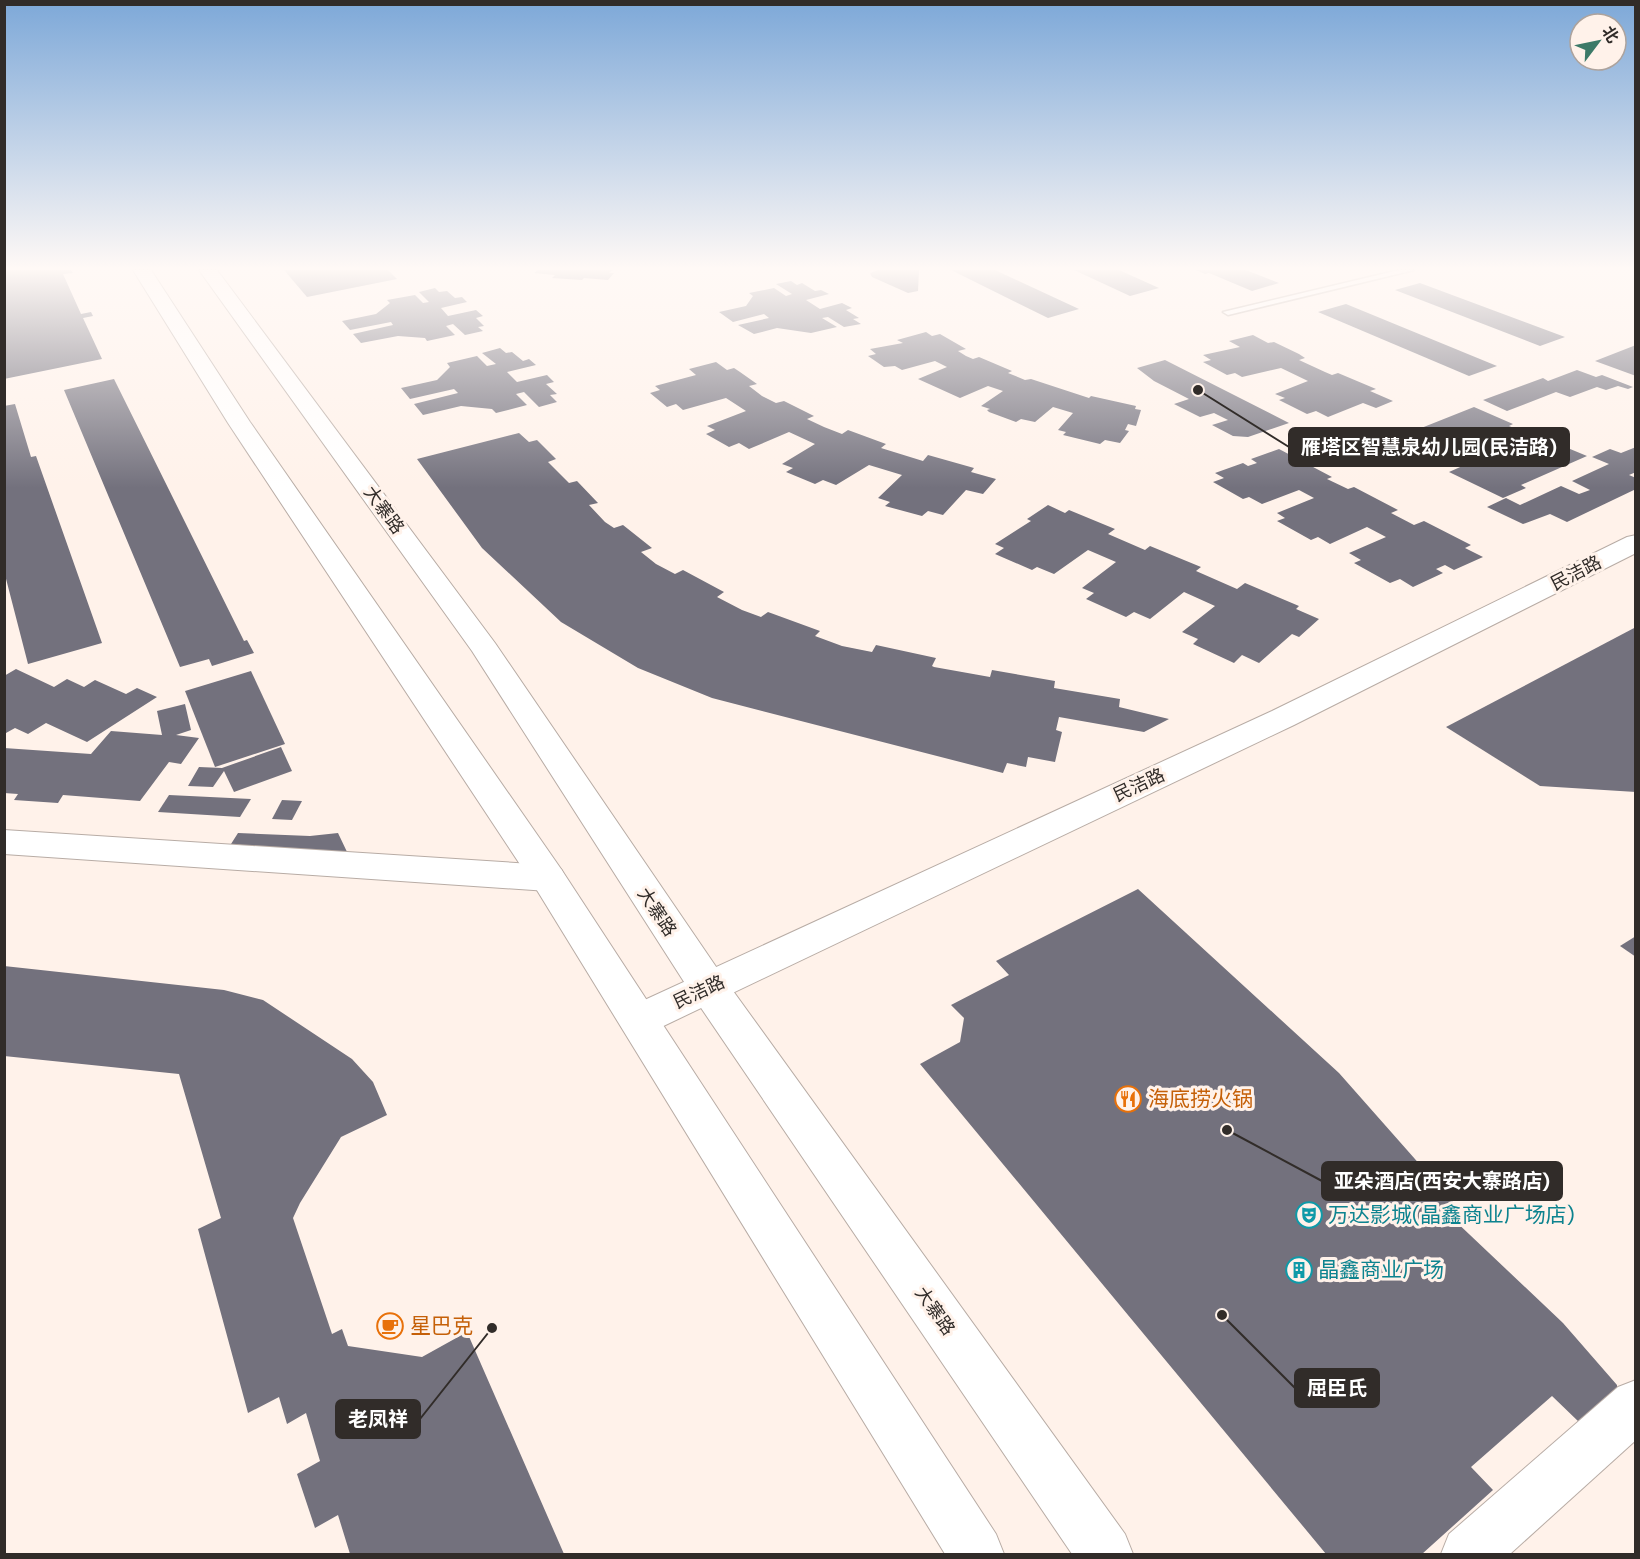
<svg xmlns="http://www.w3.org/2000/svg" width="1640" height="1559" font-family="'DM Sans','Noto Sans SC',sans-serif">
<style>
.building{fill:#73717d}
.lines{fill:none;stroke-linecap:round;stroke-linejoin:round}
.service-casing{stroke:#b8aca5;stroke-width:3}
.minor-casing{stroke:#b8aca5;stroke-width:2}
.tertiary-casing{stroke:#b8aca5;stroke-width:2}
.secondary-casing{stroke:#b8aca5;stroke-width:2}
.service{fill:#fff;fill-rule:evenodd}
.minor{fill:#fff;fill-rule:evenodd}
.tertiary{fill:#fff;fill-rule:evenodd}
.secondary{fill:#fff;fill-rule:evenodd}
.labels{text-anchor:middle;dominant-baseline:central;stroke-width:6;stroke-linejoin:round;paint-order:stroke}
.street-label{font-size:18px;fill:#312c29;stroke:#fff2ea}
.near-food-label{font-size:21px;fill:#c56008;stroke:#fff2ea;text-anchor:start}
.near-culture-label{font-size:21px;fill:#0d838f;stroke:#fff2ea;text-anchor:start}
.leader{fill:none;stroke:#312c29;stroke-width:2}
.callout-dot{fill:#312c29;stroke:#fff2ea;stroke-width:2}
.callout{fill:#312c29;stroke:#312c29;stroke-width:2}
.callout-label{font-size:20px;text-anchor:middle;font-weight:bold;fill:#fff}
</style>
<rect width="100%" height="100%" fill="#fff2ea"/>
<g class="building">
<polygon points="4,270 71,270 73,273 63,274 81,314 91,312 93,316 83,318 102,359 4,379"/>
<polygon points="284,270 388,270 397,279 307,297"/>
<polygon points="538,270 613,270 609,273 614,273 608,280 584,278 582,280 552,278 555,275 534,273"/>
<polygon points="878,270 919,270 918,291 908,293 872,277 870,273"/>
<polygon points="951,270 995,270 1079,309 1048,318"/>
<polygon points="1074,270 1119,270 1159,288 1130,296"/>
<polygon points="1196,270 1246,270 1279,283 1252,291 1209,273 1205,274"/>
<polygon points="791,281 797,285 802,283 815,291 821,290 829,294 806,300 820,309 842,303 852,308 846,310 859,318 853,319 861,324 844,327 828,317 822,318 837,327 811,333 777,328 754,334 738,325 769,318 764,314 733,322 719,312 746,306 753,296 749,293 774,288 786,296 792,294 776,284"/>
<polygon points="1420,283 1565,337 1540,346 1395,290"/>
<polygon points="435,288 439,292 447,291 455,298 462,297 467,302 441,308 448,316 476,310 483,316 476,318 484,326 478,327 483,331 465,335 453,324 446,326 455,335 427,341 425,338 398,336 361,343 353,334 393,325 391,322 350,330 342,321 376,314 390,303 387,300 415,295 423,303 429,302 419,292"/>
<polygon points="1346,304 1497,366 1469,376 1318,312"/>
<polygon points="926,332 932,336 940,334 966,349 958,351 966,356 973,359 979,357 1012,371 1008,373 1025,380 1031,379 1089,398 1091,396 1136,406 1135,409 1141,410 1136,426 1128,424 1125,430 1129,431 1120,443 1105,440 1100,444 1063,435 1066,432 1058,430 1073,413 1053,407 1035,422 1021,419 1016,422 989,412 987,410 990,409 981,406 1003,391 988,386 960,398 918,379 947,367 935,361 902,370 895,366 884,367 868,356 876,354 870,349 903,343 897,340"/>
<polygon points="1253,335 1268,343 1274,342 1299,354 1305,358 1299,360 1325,372 1332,375 1338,373 1376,389 1370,391 1393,401 1376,408 1363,403 1328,417 1316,411 1307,414 1279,400 1285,398 1275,394 1308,381 1281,368 1242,377 1235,373 1227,375 1203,362 1211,360 1203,355 1240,347 1229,341"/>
<polygon points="1636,345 1636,376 1595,361"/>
<polygon points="500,348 506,353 512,352 523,361 529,359 536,365 507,372 517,382 547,375 554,382 546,384 557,394 550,395 557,402 539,407 524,392 516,394 527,405 496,413 492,409 461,406 423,415 414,404 458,393 454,389 410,399 401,388 437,380 450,367 447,363 477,356 487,366 496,364 482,353"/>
<polygon points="1165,360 1289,423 1248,437 1233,436 1212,425 1228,420 1214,413 1200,417 1174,404 1189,399 1154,381 1137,368"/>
<polygon points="716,362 727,370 734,368 740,372 757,384 749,386 762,396 776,403 784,401 814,416 807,419 824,427 842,434 848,430 886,444 881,448 923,461 928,455 974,468 971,472 996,479 983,494 966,490 943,515 928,511 922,516 885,506 890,502 878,498 902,475 869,465 836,485 823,480 815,484 786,472 793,468 782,464 815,444 789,432 749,449 739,443 729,447 706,434 715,430 707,426 746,411 726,398 683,410 676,404 667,407 650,393 660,390 655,386 696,375 689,369"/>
<polygon points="1577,370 1596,377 1602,375 1633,387 1628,389 1618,386 1606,390 1597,387 1570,397 1556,392 1507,411 1483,400 1543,378 1548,381"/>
<polygon points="114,379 244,641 247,640 254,653 212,666 209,659 180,667 64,390"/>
<polygon points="15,404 31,457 36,456 102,643 28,664 4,571 4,406"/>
<polygon points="1474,407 1513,424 1509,426 1531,435 1525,438 1537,443 1546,439 1587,456 1521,485 1526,488 1503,498 1449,472 1467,464 1453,458 1434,465 1386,442"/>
<polygon points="519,433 529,442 537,440 556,459 548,462 569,483 577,481 598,503 589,505 605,522 614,528 623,525 652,548 641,552 656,564 675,574 683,570 724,592 717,597 742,610 761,617 768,612 820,631 815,636 842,646 872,652 876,645 936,658 932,666 934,667 990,677 992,670 1055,681 1054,688 1120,699 1119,707 1169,719 1144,732 1059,717 1056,730 1062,732 1055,762 1028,757 1026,767 1007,763 1003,773 712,698 638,668 561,622 482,548 417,459"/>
<polygon points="1636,447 1636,472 1629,475 1636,478 1636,489 1567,522 1550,514 1523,524 1487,507 1506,498 1520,505 1561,486 1579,494 1590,490 1572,481 1609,464 1592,457 1610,449 1621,453"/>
<polygon points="1279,449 1332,477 1327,479 1348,489 1354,487 1398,510 1391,513 1414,525 1424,521 1471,545 1465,548 1483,557 1454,570 1445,565 1436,569 1443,573 1413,587 1400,579 1390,583 1354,563 1361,560 1349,553 1386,537 1367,527 1330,544 1318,537 1311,540 1277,521 1285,518 1277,513 1314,498 1299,490 1262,504 1249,497 1243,499 1213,482 1224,478 1215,473 1243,463 1248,466 1257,463 1251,459"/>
<polygon points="1048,505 1065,513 1069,510 1115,529 1108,534 1145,550 1150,546 1201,567 1196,571 1237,589 1245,583 1299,606 1296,609 1319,619 1299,637 1292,634 1259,663 1242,655 1234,663 1193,644 1198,639 1182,632 1215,606 1184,592 1150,619 1134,612 1126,617 1086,599 1094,593 1082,588 1116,562 1088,550 1054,574 1037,567 1032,570 995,554 1004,548 995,544 1031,521 1027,519"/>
<polygon points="1636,627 1636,792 1540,786 1446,727"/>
<polygon points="16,669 54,687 67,679 84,687 95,680 126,694 137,688 157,697 87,742 46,723 28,734 15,728 6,733 4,732 4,676"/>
<polygon points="251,671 285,744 215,767 185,691"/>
<polygon points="185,704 191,730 176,735 199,738 181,764 169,762 140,801 63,795 58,803 14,800 18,794 4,793 4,748 91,754 111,731 162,735 157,711"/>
<polygon points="281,747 292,771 234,792 224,771 213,787 188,786 199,767 222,768"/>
<polygon points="169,795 251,799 240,817 158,812"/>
<polygon points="282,800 302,801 292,820 272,819"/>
<polygon points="238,833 310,836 338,833 348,854 231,844"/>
<polygon points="1138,889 1339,1073 1460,1210 1451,1217 1563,1323 1617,1385 1617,1390 1580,1423 1552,1396 1471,1467 1493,1490 1422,1554 1326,1554 920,1064 960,1042 964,1018 951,1005 1009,975 996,961"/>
<polygon points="1636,936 1636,957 1620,946"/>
<polygon points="4,966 224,990 263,1000 352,1059 373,1082 387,1115 341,1137 300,1203 293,1218 332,1334 342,1329 348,1346 422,1357 467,1332 564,1554 350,1554 338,1515 315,1528 297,1474 320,1461 306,1413 287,1424 279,1397 248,1413 198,1229 221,1218 179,1074 4,1056"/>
</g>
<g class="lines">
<g class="service-casing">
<polygon id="service" points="1399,270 1414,270 1228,315 1223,312"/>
</g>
<g class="minor-casing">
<g id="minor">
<polygon points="4,830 548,865 561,869 566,878 561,887 548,891 4,854"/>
<polygon points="1636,1380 1636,1440 1510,1554 1441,1554 1449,1534 1618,1387"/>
</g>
</g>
<g class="tertiary-casing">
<polygon id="tertiary" points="1636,535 1636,553 1294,725 653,1031 639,1036 625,1031 619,1020 625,1009 1272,711 1627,537"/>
</g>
<g class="secondary-casing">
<g id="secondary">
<polygon points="133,270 151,270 250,422 561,869 996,1534 1004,1554 945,1554 535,887 228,423"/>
<polygon points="199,270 217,270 495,643 723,977 1125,1534 1133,1554 1072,1554 695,999 472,651"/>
</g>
</g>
<use href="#service" class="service"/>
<use href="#minor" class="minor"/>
<use href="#tertiary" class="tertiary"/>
<use href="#secondary" class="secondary"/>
</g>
<linearGradient id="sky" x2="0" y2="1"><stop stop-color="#7da8d8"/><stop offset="0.55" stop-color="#fff9f6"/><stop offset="1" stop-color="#fff9f6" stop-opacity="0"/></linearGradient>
<rect width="1640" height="488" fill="url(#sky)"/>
<defs>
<g id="restaurant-ring" transform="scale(1.35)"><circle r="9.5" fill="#fff2ea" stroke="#e8710a" stroke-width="1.5"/><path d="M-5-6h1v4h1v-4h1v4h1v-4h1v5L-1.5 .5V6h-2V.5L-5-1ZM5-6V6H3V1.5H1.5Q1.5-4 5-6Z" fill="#e8710a"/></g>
<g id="theatre-ring" transform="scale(1.35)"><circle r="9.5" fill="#fff2ea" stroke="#0f9aa8" stroke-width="1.5"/><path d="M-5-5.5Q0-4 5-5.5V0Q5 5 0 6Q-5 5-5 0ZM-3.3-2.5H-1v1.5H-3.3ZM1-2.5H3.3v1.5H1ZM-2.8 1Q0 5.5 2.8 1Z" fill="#0f9aa8"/></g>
<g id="building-ring" transform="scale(1.35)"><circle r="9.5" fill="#fff2ea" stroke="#0f9aa8" stroke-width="1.5"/><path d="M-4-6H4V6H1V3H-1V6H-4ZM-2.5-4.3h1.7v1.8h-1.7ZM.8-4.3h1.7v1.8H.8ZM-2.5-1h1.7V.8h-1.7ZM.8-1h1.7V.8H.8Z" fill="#0f9aa8"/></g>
<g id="cafe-ring" transform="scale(1.35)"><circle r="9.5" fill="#fff2ea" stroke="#e8710a" stroke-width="1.5"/><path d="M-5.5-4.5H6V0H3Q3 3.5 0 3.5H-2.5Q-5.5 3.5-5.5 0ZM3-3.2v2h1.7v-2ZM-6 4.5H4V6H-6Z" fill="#e8710a"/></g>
</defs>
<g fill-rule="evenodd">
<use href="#restaurant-ring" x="1128" y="1099"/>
<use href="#theatre-ring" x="1309" y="1215"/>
<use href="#building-ring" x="1299" y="1270"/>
<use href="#cafe-ring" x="390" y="1326"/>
</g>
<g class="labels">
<g class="street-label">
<text transform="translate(384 510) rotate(54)">大寨路</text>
<text transform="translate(1576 573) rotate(-27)">民洁路</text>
<text transform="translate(1139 785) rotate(-25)">民洁路</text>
<text transform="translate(657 912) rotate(56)">大寨路</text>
<text transform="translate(699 992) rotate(-25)">民洁路</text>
<text transform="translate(935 1311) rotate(55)">大寨路</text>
</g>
<g class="near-food-label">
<text x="1148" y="1099">海底捞火锅</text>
<text x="410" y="1326">星巴克</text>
</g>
<g class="near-culture-label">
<text x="1328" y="1215">万达影城(晶鑫商业广场店)</text>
<text x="1318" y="1270">晶鑫商业广场</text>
</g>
</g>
<path class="leader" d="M1198 390L1289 447M1227 1130L1322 1181M1222 1315L1295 1388M492 1328L420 1419"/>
<g class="callout-dot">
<circle cx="1198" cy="390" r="6"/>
<circle cx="1227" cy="1130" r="6"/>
<circle cx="1222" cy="1315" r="6"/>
<circle cx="492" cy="1328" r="6"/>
</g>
<g class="callout">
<rect x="1289" y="428" width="280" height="38" rx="6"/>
<rect x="1322" y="1162" width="240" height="38" rx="6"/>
<rect x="1295" y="1369" width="84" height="38" rx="6"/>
<rect x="336" y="1400" width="84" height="38" rx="6"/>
</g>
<g class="callout-label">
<text x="1429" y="454">雁塔区智慧泉幼儿园(民洁路)</text>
<text x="1442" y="1188">亚朵酒店(西安大寨路店)</text>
<text x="1337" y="1395">屈臣氏</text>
<text x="378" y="1426">老凤祥</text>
</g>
<rect width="1640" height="1559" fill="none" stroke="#312c29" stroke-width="12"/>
<g transform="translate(1598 42) rotate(58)"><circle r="28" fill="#fff2ea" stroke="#ada39d" stroke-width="1.5"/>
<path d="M0-4.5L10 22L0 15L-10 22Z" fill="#3c7a68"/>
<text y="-9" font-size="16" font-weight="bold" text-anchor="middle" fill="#312c29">北</text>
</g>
</svg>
